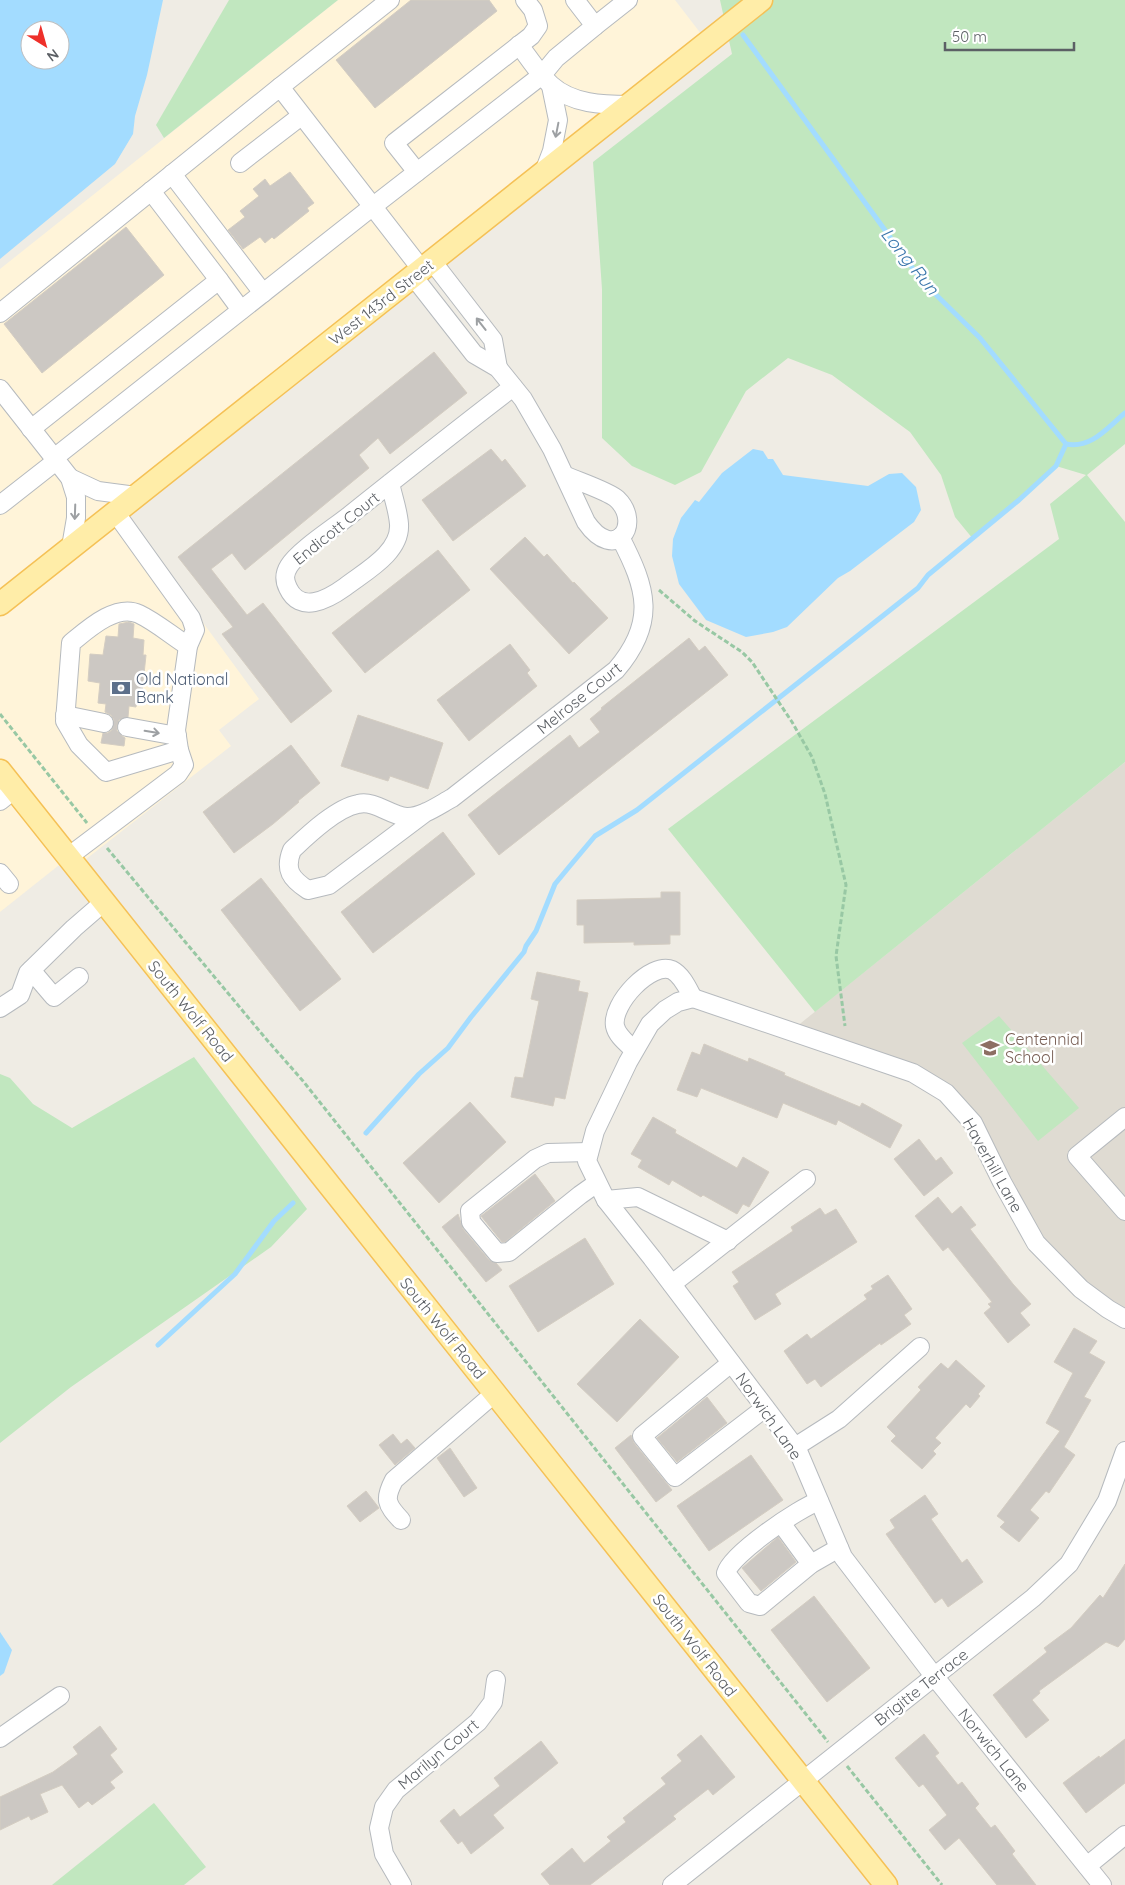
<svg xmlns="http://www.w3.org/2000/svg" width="1125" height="1885" font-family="Quicksand,sans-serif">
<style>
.commercial{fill:#fff4d9}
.education{fill:#dfdbd2}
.green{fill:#c1e7bf}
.water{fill:#a3dcff;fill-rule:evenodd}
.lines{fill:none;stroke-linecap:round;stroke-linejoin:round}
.stream{stroke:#a3dcff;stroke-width:5}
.building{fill:#ccc8c3;stroke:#d4cdc2}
.minor-casing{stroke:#b6babe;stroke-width:20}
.major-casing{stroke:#f5c156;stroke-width:25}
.path{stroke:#98c8a4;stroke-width:3;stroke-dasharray:5 2.5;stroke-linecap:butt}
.minor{stroke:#fff;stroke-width:18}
.major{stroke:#ffeda8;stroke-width:22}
.oneway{stroke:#9da0a3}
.labels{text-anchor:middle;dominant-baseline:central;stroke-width:5;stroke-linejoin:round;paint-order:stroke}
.street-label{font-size:16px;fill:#5c6065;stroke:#fff}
.service-label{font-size:16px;fill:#4e5e75;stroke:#fff;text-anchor:start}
.education-label{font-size:16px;fill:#785e54;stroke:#fff;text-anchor:start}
.water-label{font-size:18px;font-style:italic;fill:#3b77ac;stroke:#fff}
</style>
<rect width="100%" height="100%" fill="#efece4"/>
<g class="commercial">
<polygon points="338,0 675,0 705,39 0,596 0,269"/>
<polygon points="125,516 259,699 219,730 231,746 81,863 0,760 0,612"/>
<polygon points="0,782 63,862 0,912"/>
</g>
<polygon class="education" points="1125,762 1125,1315 1111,1307 1040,1241 950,1090 796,1027"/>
<g class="green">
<polygon points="229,0 338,0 164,138 156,125"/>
<polygon points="720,0 1125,0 1125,444 1087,475 1125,522 1125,762 815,1012 668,829 1059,539 1050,504 1086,475 1056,466 1019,500 973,539 955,517 941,475 910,432 832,375 788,358 746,391 701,472 675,485 632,466 602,438 602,289 593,162 732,54"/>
<polygon points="999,1016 1079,1108 1038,1141 962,1043"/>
<polygon points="194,1057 307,1209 271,1247 71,1387 0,1443 0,1074 10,1078 33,1104 72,1128"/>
<polygon points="154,1803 206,1867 184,1885 52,1885"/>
</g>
<g class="water">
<path d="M0,0H163L147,75L135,116L133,134L115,164L0,259ZM30,30H60V60H30Z"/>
<polygon points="753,449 763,451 768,459 773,459 783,475 868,486 889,474 902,473 916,487 921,510 914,522 850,571 838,578 787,627 773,632 746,637 706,620 679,584 672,556 673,539 681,518 695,500 699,502 722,473"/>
<polygon points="0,1632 12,1650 4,1673 0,1676"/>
</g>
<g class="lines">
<g class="stream">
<path d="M743,35L922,281L980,338L1066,444C1091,449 1107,428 1125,413"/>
<polyline points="366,1133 419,1074 448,1048 471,1017 524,952 526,946 536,931 555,884 569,867 595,836 637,810 918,588 928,575 1019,500 1056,466 1066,444"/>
<polyline points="158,1345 235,1274 274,1221 293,1203"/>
</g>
</g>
<g class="building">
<polygon points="411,0 489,0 497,11 375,108 336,60"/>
<polygon points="290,172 314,203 307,208 309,211 274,239 272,237 265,243 260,237 243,249 228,230 245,217 240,211 259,196 253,189 265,179 270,186"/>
<polygon points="126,227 164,275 42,373 4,324"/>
<polygon points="434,352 467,393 390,454 378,438 359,455 369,468 245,570 232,553 211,569 247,615 263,603 332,691 291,723 222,634 233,627 178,557"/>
<polygon points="491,449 502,462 505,459 526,486 453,541 422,500"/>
<polygon points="525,537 544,557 547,554 573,583 574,582 608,618 569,654 490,569"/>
<polygon points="438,550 470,590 365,673 332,633"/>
<polygon points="129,622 134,624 133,638 144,640 143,655 146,655 142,693 138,693 136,707 129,706 128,717 119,720 117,725 117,731 121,735 125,738 124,746 101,743 103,733 108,733 112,730 114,720 111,715 105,712 106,704 98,703 100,683 88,681 90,654 103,655 106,636 118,637 119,624"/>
<polygon points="689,638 699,651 705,646 728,675 499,855 468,815 570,735 579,748 600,732 590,719 602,709 601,708"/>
<polygon points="510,644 530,670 527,673 537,686 469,741 437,700"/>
<polygon points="358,715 443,743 428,789 390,776 388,781 341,766"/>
<polygon points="291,745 320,783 298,801 299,802 273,824 234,853 203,812"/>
<polygon points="443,832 475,874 373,953 341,912"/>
<polygon points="261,878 341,979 300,1011 221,910"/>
<polygon points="661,892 680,892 680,935 670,935 670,944 634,945 634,942 584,943 584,925 577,925 577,900 661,898"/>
<polygon points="537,972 580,981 578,991 588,993 565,1099 555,1097 553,1106 511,1097 515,1077 523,1078 539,1001 531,999"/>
<polygon points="704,1044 748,1062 749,1058 785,1073 784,1075 860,1107 862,1103 902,1125 890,1148 838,1120 836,1125 783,1103 777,1118 701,1088 697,1097 677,1090 692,1052 700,1055"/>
<polygon points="470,1102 506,1142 439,1203 403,1163"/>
<polygon points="653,1117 676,1130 675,1133 737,1168 743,1157 769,1172 749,1207 743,1204 737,1214 703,1195 701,1197 672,1180 669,1185 638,1167 642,1160 631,1154"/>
<polygon points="919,1139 936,1161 941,1157 953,1173 924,1196 894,1159"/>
<polygon points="535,1174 555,1201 505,1242 502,1242 481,1216"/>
<polygon points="938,1197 952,1214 961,1206 976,1225 970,1229 1013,1284 1031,1304 1020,1313 1030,1325 1008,1343 984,1313 991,1307 988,1304 992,1302 948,1247 943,1251 915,1216"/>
<polygon points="820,1208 825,1215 836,1209 857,1242 775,1294 781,1304 755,1320 733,1286 739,1282 732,1272 793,1231 791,1227"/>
<polygon points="458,1214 463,1229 489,1260 496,1263 502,1270 486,1282 442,1227"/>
<polygon points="585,1238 614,1284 538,1332 509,1286"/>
<polygon points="888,1275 912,1309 904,1315 911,1324 881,1345 880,1343 821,1387 815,1379 807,1384 784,1351 807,1334 811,1339 867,1299 864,1295 873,1289 871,1286"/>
<polygon points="640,1319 679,1357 617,1422 577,1384"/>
<polygon points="1074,1328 1097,1341 1089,1353 1105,1362 1084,1397 1091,1400 1064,1447 1075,1455 1049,1493 1046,1491 1030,1510 1039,1518 1019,1542 1000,1527 1005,1522 997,1516 1020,1486 1060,1431 1046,1423 1073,1373 1054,1362"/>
<polygon points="956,1360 985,1386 978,1394 980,1396 970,1408 966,1404 935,1438 941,1443 933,1451 936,1454 922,1469 891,1441 896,1436 887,1427 921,1390 918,1387 941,1363 948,1369"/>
<polygon points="707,1397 727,1423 677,1462 657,1438"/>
<polygon points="393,1434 401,1444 407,1439 415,1448 395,1465 379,1445"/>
<polygon points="631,1435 634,1443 672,1490 656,1502 615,1448"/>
<polygon points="450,1448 477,1488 464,1497 437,1458"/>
<polygon points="751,1455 783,1500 709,1551 677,1506"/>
<polygon points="366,1491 379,1508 360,1522 347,1506"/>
<polygon points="925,1495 938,1514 931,1519 962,1563 967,1559 983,1582 948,1607 942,1598 935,1603 886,1534 895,1528 890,1520"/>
<polygon points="778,1537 796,1562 761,1591 742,1568"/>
<polygon points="1125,1564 1125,1639 1118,1647 1106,1642 1039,1691 1040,1693 1032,1700 1049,1720 1026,1738 993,1695 1047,1652 1044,1648 1071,1628 1100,1595 1103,1598"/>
<polygon points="814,1596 870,1668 827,1702 771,1630"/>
<polygon points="100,1726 117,1749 110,1755 123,1772 110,1782 115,1788 92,1805 88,1801 79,1808 62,1785 40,1794 48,1812 31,1820 29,1816 0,1830 0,1797 53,1772 78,1754 73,1747"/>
<polygon points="924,1734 939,1753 935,1756 958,1785 962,1782 979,1804 975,1808 991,1828 995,1825 1015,1851 1012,1854 1036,1885 997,1885 959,1838 945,1850 929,1830 947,1815 923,1784 919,1787 895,1758"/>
<polygon points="701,1735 735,1777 713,1795 708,1789 673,1816 676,1819 590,1885 550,1885 541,1874 572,1848 584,1863 611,1841 607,1837 626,1822 623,1818 666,1784 661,1778 682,1761 677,1755"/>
<polygon points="1125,1739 1125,1783 1086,1813 1063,1783 1099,1756 1100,1758"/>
<polygon points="541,1741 558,1763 493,1815 504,1828 471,1854 462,1841 458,1844 440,1821 454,1809 460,1817 500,1786 494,1778"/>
</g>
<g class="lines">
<g class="minor-casing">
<g id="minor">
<polyline points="595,26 628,0"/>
<path d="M519,45C529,58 539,74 551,85C572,104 603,105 629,105"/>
<polyline points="280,87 390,0"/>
<polyline points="240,163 301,116"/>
<polyline points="417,172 394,143 531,36 538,26 533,10 525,0"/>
<polyline points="544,172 552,151 558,120 551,86"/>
<polyline points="172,174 263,293"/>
<polyline points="151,191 219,280"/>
<polyline points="432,261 493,340 498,368"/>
<path d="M413,276L474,354L498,368L523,399L552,449L586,522C615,564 643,524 617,499C608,491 577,481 564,475"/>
<polyline points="0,313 280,87 422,270"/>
<polyline points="0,389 70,478 76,497 76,518 71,547"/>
<polyline points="31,429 219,280 241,310"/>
<polyline points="70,478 98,491 136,496"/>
<path d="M390,483C393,497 398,510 399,524C401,553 364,572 345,587C327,600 300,614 288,588C284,580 284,574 289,566C299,550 334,528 350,515C404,472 458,429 513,387"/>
<polyline points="0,505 51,465 54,458 372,207 542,75 556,58 595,26 575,0"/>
<polyline points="65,715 104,723"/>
<polyline points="127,727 177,736"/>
<path d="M179,750L106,772L79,745L65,721L71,643C87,630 116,603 139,614C156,622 172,636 188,646"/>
<polyline points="0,801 15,789"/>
<path d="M426,812L329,885L308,890C291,879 284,870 292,850C307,836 336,808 358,804C375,800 389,815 406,817C421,818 439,805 452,798L616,670C657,622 647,589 620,537"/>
<polyline points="68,857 178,774 184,765 179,750 176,730 188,646 195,630 191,618 115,512"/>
<polyline points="0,873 9,884"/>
<polyline points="31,970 54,997 79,977"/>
<polyline points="693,998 678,1002 665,1010 650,1024 628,1062 595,1131 587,1161 606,1200 652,1258 798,1451 843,1557 934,1676 1102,1885"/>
<polyline points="693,998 913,1073 946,1093 973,1123 1002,1182 1036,1243 1081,1289 1108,1309 1125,1319"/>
<polyline points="0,1008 20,995 28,973 74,928 104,902"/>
<path d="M634,1050C627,1043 617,1036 615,1026C611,1004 651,961 672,970C682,975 688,989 693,998"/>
<polyline points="1125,1117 1077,1156 1125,1211"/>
<polyline points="589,1152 548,1153 535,1159 470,1211 471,1222 497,1253 509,1252 580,1195 597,1183"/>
<polyline points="606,1200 638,1197 728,1241"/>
<polyline points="672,1284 806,1179"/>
<polyline points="731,1363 642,1436 675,1477 765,1408"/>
<polyline points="795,1447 839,1419 920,1347"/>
<path d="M819,1501C799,1508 731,1554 726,1573L749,1603L760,1606L811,1564L839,1548"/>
<path d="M401,1520C386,1504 384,1499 394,1480L495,1393"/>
<polyline points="781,1523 811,1564"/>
<polyline points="0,1738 60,1696"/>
<polyline points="1087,1866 1125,1835"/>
<polyline points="402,1885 384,1854 379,1828 384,1807 396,1790 478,1722 493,1702 496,1680"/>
<polyline points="672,1885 1033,1598 1069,1564 1107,1501 1125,1451"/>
</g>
</g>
<g class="major-casing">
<g id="major">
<polyline points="0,604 761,0"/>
<polyline points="0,771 886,1885"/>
</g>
</g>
<g class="path">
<polyline points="659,590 695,621 742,652 752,662 792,722 812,757 825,794 846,885 836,956 845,1026"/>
<polyline points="0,714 87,823"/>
<polyline points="107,848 267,1040 303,1081 828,1742"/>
<polyline points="847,1766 942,1885"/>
</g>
<use href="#minor" class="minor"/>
<use href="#major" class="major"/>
</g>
<defs><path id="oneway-shaft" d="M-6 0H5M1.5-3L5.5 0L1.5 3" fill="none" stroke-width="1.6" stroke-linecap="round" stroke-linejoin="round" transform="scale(1.25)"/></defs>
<g class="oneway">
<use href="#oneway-shaft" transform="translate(557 130) rotate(101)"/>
<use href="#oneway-shaft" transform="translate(481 324) rotate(-128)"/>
<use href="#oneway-shaft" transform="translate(75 512) rotate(92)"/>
<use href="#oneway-shaft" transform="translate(152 732) rotate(9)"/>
</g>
<defs>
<g id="bank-bare" transform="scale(1.5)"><path d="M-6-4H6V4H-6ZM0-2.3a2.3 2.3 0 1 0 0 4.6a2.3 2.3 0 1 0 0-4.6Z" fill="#5c6f8a" stroke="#fff" stroke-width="2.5" paint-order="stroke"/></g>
<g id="school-bare" transform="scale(1.5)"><path d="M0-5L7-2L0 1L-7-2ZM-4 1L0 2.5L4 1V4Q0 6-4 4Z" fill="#8d6e63" stroke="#fff" stroke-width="2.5" paint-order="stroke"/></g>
</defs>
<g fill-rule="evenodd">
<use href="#bank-bare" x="121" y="688"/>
<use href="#school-bare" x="990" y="1048"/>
</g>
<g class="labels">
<g class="street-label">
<text transform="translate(381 302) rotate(-38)">West 143rd Street</text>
<text transform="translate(336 528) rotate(-39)">Endicott Court</text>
<text transform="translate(579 698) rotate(-39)">Melrose Court</text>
<text transform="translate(191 1011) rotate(51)">South Wolf Road</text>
<text transform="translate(993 1165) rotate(61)">Haverhill Lane</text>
<text transform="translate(443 1328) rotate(51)">South Wolf Road</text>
<text transform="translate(769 1416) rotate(55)">Norwich Lane</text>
<text transform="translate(695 1645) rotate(52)">South Wolf Road</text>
<text transform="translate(921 1687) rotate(-38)">Brigitte Terrace</text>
<text transform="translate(994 1750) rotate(51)">Norwich Lane</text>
<text transform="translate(438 1754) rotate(-40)">Marilyn Court</text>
</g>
<g class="service-label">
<text x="136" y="679">Old National<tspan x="136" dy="18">Bank</tspan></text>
</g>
<g class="education-label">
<text x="1005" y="1039">Centennial<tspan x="1005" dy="18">School</tspan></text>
</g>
<g class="water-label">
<text transform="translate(910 261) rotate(51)">Long Run</text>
</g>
</g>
<g transform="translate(45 45) rotate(143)"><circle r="24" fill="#ffffff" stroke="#bebfc1"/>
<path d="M0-4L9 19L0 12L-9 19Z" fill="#ee302a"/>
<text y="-8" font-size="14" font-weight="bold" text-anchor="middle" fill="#5c6065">N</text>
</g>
<path d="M945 42v8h129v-8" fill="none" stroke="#5c6065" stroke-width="2.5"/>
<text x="952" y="42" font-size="15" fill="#5c6065" stroke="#ffffff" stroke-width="4" paint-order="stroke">50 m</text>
</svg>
